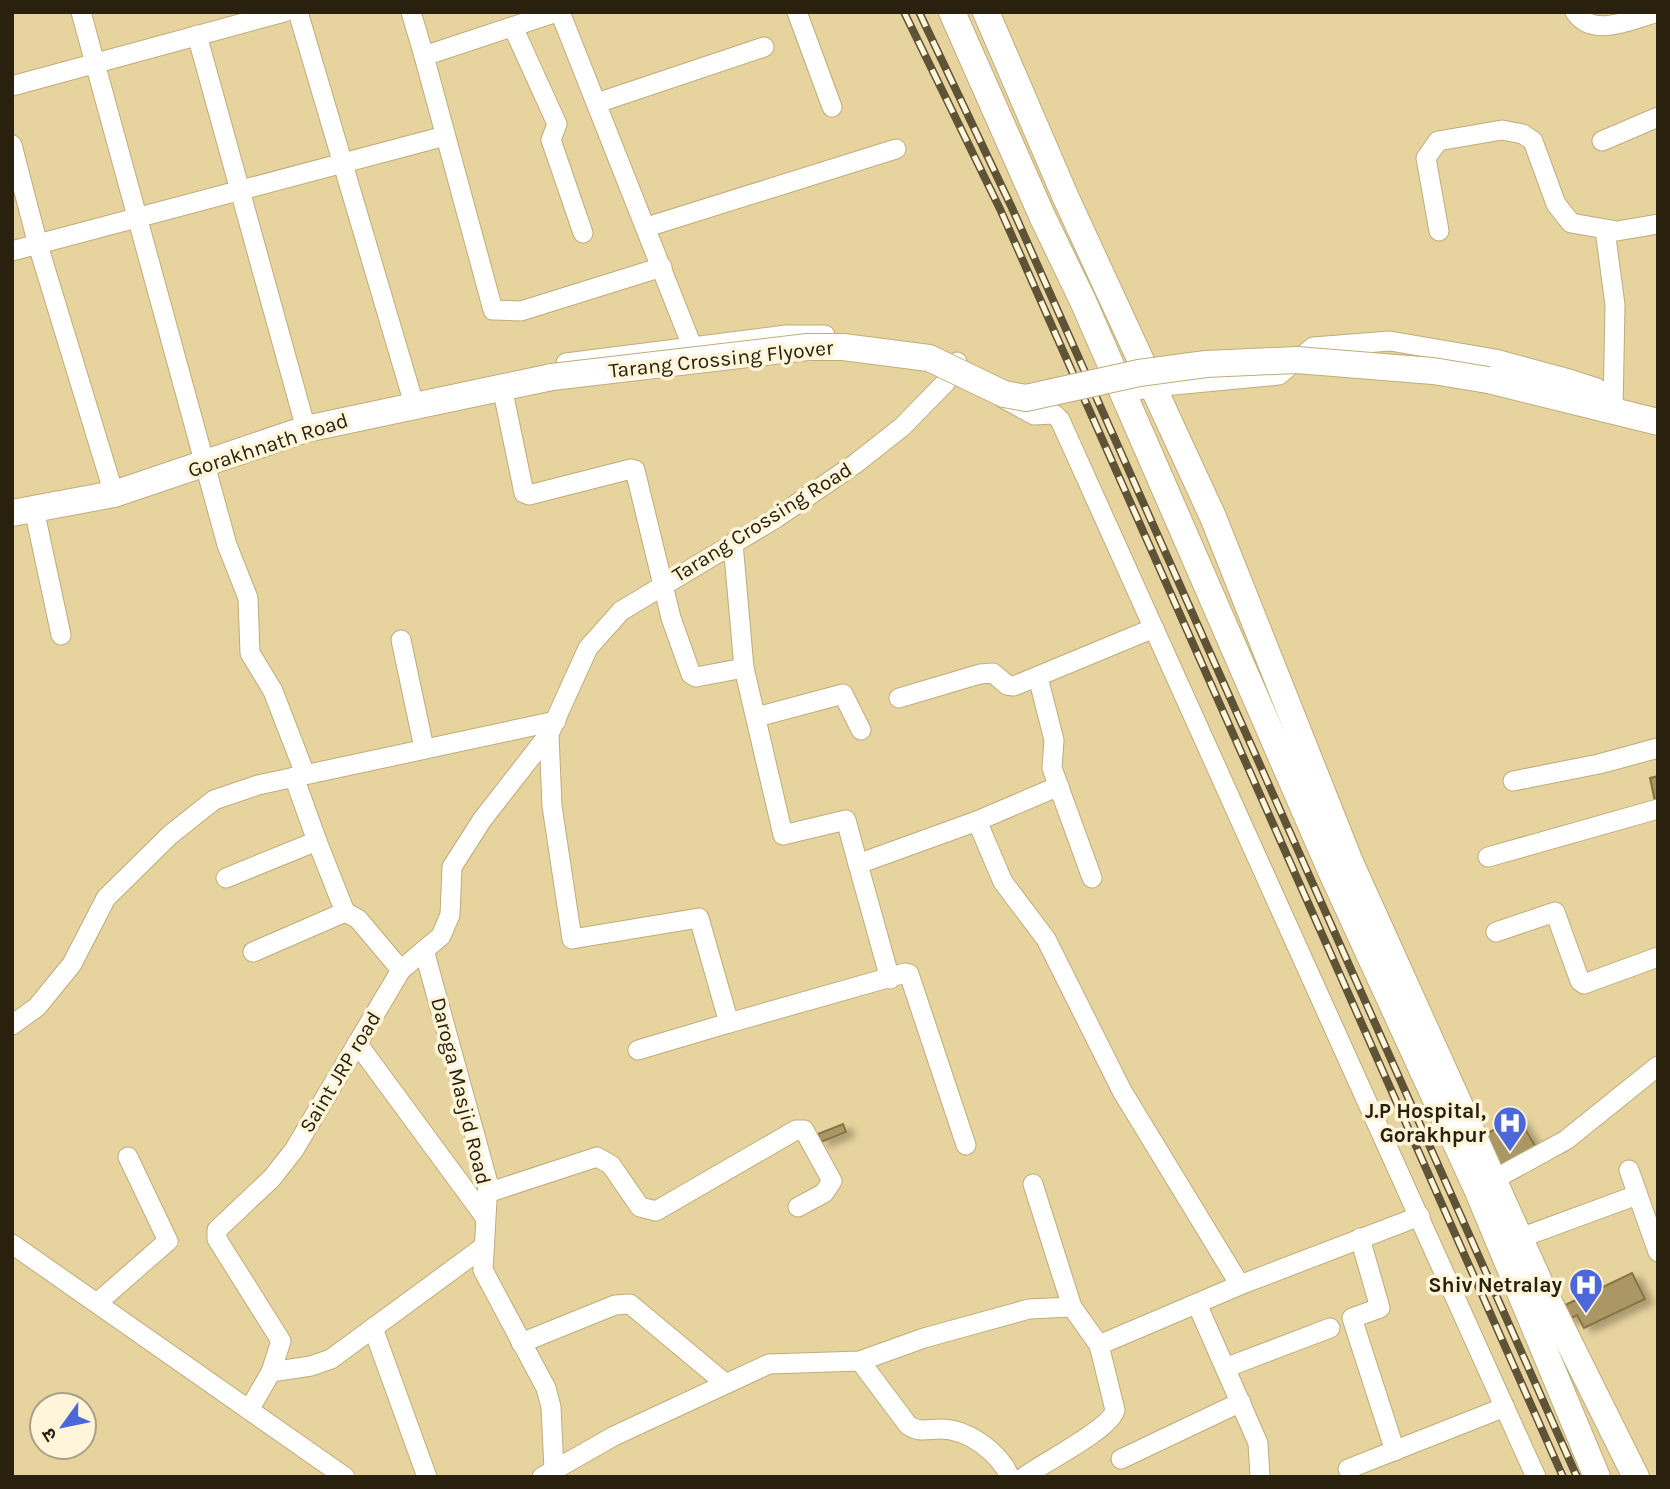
<svg xmlns="http://www.w3.org/2000/svg" width="1670" height="1489" font-family="Karla,'Noto Sans Devanagari',sans-serif">
<style>
.building{fill:#aa9765;stroke:#867442;stroke-width:2;filter:url(#shadow)}
.lines{fill:none;stroke-linecap:round;stroke-linejoin:round}
.minor-casing{stroke:#bfac79;stroke-width:21}
.major-casing{stroke:#bfac79;stroke-width:28}
.minor{stroke:#fff;stroke-width:19}
.major{stroke:#fff;stroke-width:26}
.rail-casing{stroke:#5e5336;stroke-width:8}
.rail{stroke:#fef5db;stroke-width:5;stroke-dasharray:16;stroke-linecap:butt}
.major-bridge-casing{stroke:#bfac79;stroke-width:28;stroke-linecap:butt}
.major-bridge{stroke:#fff;stroke-width:26}
.labels{text-anchor:middle;dominant-baseline:central;stroke-width:7;stroke-linejoin:round;paint-order:stroke}
.street-label{font-size:21px;fill:#29210d;stroke:#fef5db}
.poi-label{font-size:21px;font-weight:bold;fill:#29210d;stroke:#fef5db;text-anchor:end}
</style>
<defs>
<filter id="shadow"><feDropShadow dx="8" dy="4.5" stdDeviation="3.5" flood-color="#0004"/></filter>
</defs>
<rect width="100%" height="100%" fill="#e7d39e"/>
<g class="building">
<polygon points="1658,776 1658,805 1656,806 1650,778"/>
<polygon points="1518,1117 1537,1149 1503,1169 1484,1135"/>
<polygon points="843,1124 846,1132 821,1142 818,1134"/>
<polygon points="1632,1273 1645,1299 1584,1328 1577,1315 1568,1320 1561,1307"/>
</g>
<g class="lines">
<g class="minor-casing">
<g id="minor">
<polyline points="81,12 227,545 248,598 250,653 273,691 305,774"/>
<polyline points="298,12 414,404"/>
<polyline points="411,12 424,56"/>
<polyline points="557,12 424,56 493,310 521,311 662,267"/>
<polyline points="560,12 692,346"/>
<polyline points="797,12 832,107"/>
<path d="M1575,12C1593,39 1633,19 1658,12"/>
<polyline points="513,27 557,124 551,140 583,233"/>
<polyline points="197,35 306,429"/>
<polyline points="12,86 284,12"/>
<polyline points="597,103 764,47"/>
<polyline points="1602,141 1658,117"/>
<polyline points="12,145 38,245 114,494"/>
<polyline points="647,227 896,149"/>
<polyline points="1605,230 1615,305 1613,411"/>
<polyline points="1439,231 1426,158 1438,141 1502,130 1523,134 1533,141 1556,204 1571,223 1617,231 1658,224"/>
<polyline points="12,251 445,136"/>
<polyline points="957,362 946,382 902,427 855,464 776,518 621,611 588,648 549,734 552,806 572,939 699,918 729,1023 905,973 909,974 966,1145"/>
<polyline points="566,363 786,335 825,335"/>
<polyline points="502,387 524,493 529,495 631,469 635,470 671,618 691,674 696,677 744,668 783,835 846,820 858,864"/>
<polyline points="1124,393 1153,387 1279,375 1313,347 1390,341 1495,359 1569,379 1597,388 1613,411"/>
<polyline points="1003,398 1034,415 1054,414 1060,420 1536,1477"/>
<polyline points="34,509 61,635"/>
<polyline points="733,543 744,668"/>
<polyline points="401,640 424,748"/>
<polyline points="1038,677 1054,740 1052,768 1092,878"/>
<polyline points="899,698 980,674 993,673 1007,685 1014,686 1154,628"/>
<polyline points="757,717 843,694 861,730"/>
<polyline points="294,777 317,841"/>
<polyline points="1513,781 1599,764 1658,748"/>
<polyline points="977,821 1003,882 1046,939 1122,1091 1240,1285 1420,1216"/>
<polyline points="1488,857 1658,809"/>
<polyline points="226,878 317,841 345,912"/>
<polyline points="1496,932 1555,912 1580,981 1584,984 1658,957"/>
<polyline points="424,950 488,1183 483,1270 546,1388 551,1407 554,1470"/>
<polyline points="253,952 345,912 358,919 401,970"/>
<polyline points="890,979 858,864 977,821 1059,786"/>
<polyline points="12,1025 37,1007 72,964 106,898 170,835 214,800 258,785 556,721"/>
<polyline points="357,1043 485,1217"/>
<polyline points="638,1050 729,1023"/>
<polyline points="1629,1170 1658,1252"/>
<polyline points="1484,1185 1566,1140 1658,1066"/>
<polyline points="487,1193 597,1157 611,1165 640,1207 656,1211 796,1130 804,1130 832,1181 824,1193 798,1207"/>
<polyline points="1360,1238 1380,1308 1352,1318 1395,1451"/>
<polyline points="1520,1238 1637,1195"/>
<polyline points="12,1244 345,1477"/>
<polyline points="97,1303 168,1241 128,1157"/>
<polyline points="1197,1304 1258,1443 1260,1477"/>
<polyline points="373,1328 427,1477"/>
<polyline points="521,1343 615,1305 630,1304 726,1384"/>
<polyline points="1099,1345 1240,1285"/>
<path d="M860,1361L908,1425C919,1433 928,1429 940,1429C968,1429 999,1452 1010,1477"/>
<polyline points="1225,1368 1330,1328"/>
<polyline points="271,1372 311,1366 331,1359 482,1248"/>
<polyline points="249,1410 271,1372 281,1341 217,1239 217,1230 272,1178 294,1150 401,970 441,936 450,915 452,867 482,820 549,734"/>
<polyline points="1121,1459 1241,1402"/>
<polyline points="1348,1469 1505,1407"/>
<polyline points="542,1477 614,1436 769,1364 860,1361 924,1338 1029,1309 1072,1307"/>
<path d="M1024,1477C1044,1462 1111,1429 1115,1410L1099,1345L1072,1307L1033,1184"/>
</g>
</g>
<g class="major-casing">
<g id="major">
<polyline points="952,12 1043,218 1083,301 1331,871 1477,1189 1597,1477"/>
<polyline points="986,12 1066,198 1213,517 1350,862 1543,1290 1636,1477"/>
<polyline points="1488,380 1658,422"/>
<polyline points="12,513 114,494 306,429 552,377"/>
</g>
</g>
<use href="#minor" class="minor"/>
<use href="#major" class="major"/>
<g class="rail-casing">
<g id="rail">
<polyline points="904,12 1000,209 1563,1477"/>
<polyline points="919,12 1012,208 1577,1477"/>
</g>
</g>
<use href="#rail" class="rail"/>
<g class="major-bridge-casing">
<polyline id="major-bridge" points="552,377 807,347 843,347 929,358 1004,394 1026,398 1139,373 1206,364 1297,360 1433,371 1488,380"/>
</g>
<use href="#major-bridge" class="major-bridge"/>
</g>
<defs>
<g id="hospital-pin" transform="scale(1.75)"><path d="M0 17L-7.5 6A9.5 9.5 0 1 1 7.5 6Z" fill="#4c67dc" stroke="#fef5db"/><path d="M-5-5h3v3.5h4V-5h3V5h-3V1.5h-4V5h-3Z" fill="#fff"/></g>
</defs>
<g fill-rule="evenodd">
<use href="#hospital-pin" x="1510" y="1123"/>
<use href="#hospital-pin" x="1586" y="1285"/>
</g>
<g class="labels">
<g class="street-label">
<text transform="translate(721 359) rotate(-6)">Tarang Crossing Flyover</text>
<text transform="translate(268 445) rotate(-18)">Gorakhnath Road</text>
<text transform="translate(762 522) rotate(-32)">Tarang Crossing Road</text>
<text transform="translate(340 1072) rotate(-59)">Saint JRP road</text>
<text transform="translate(461 1091) rotate(76)">Daroga Masjid Road</text>
</g>
<g class="poi-label">
<text x="1486" y="1111">J.P Hospital,<tspan x="1486" dy="24">Gorakhpur</tspan></text>
<text x="1562" y="1285">Shiv Netralay</text>
</g>
</g>
<rect width="1670" height="1489" fill="none" stroke="#29210d" stroke-width="28"/>
<g transform="translate(63 1426) rotate(237)"><circle r="33" fill="#fef5db" stroke="#a9a089" stroke-width="2"/>
<path d="M0-5L12 26L0 18L-12 26Z" fill="#4c67dc"/>
<text y="-10" font-size="19" font-weight="bold" text-anchor="middle" fill="#29210d">उ</text>
</g>
</svg>
